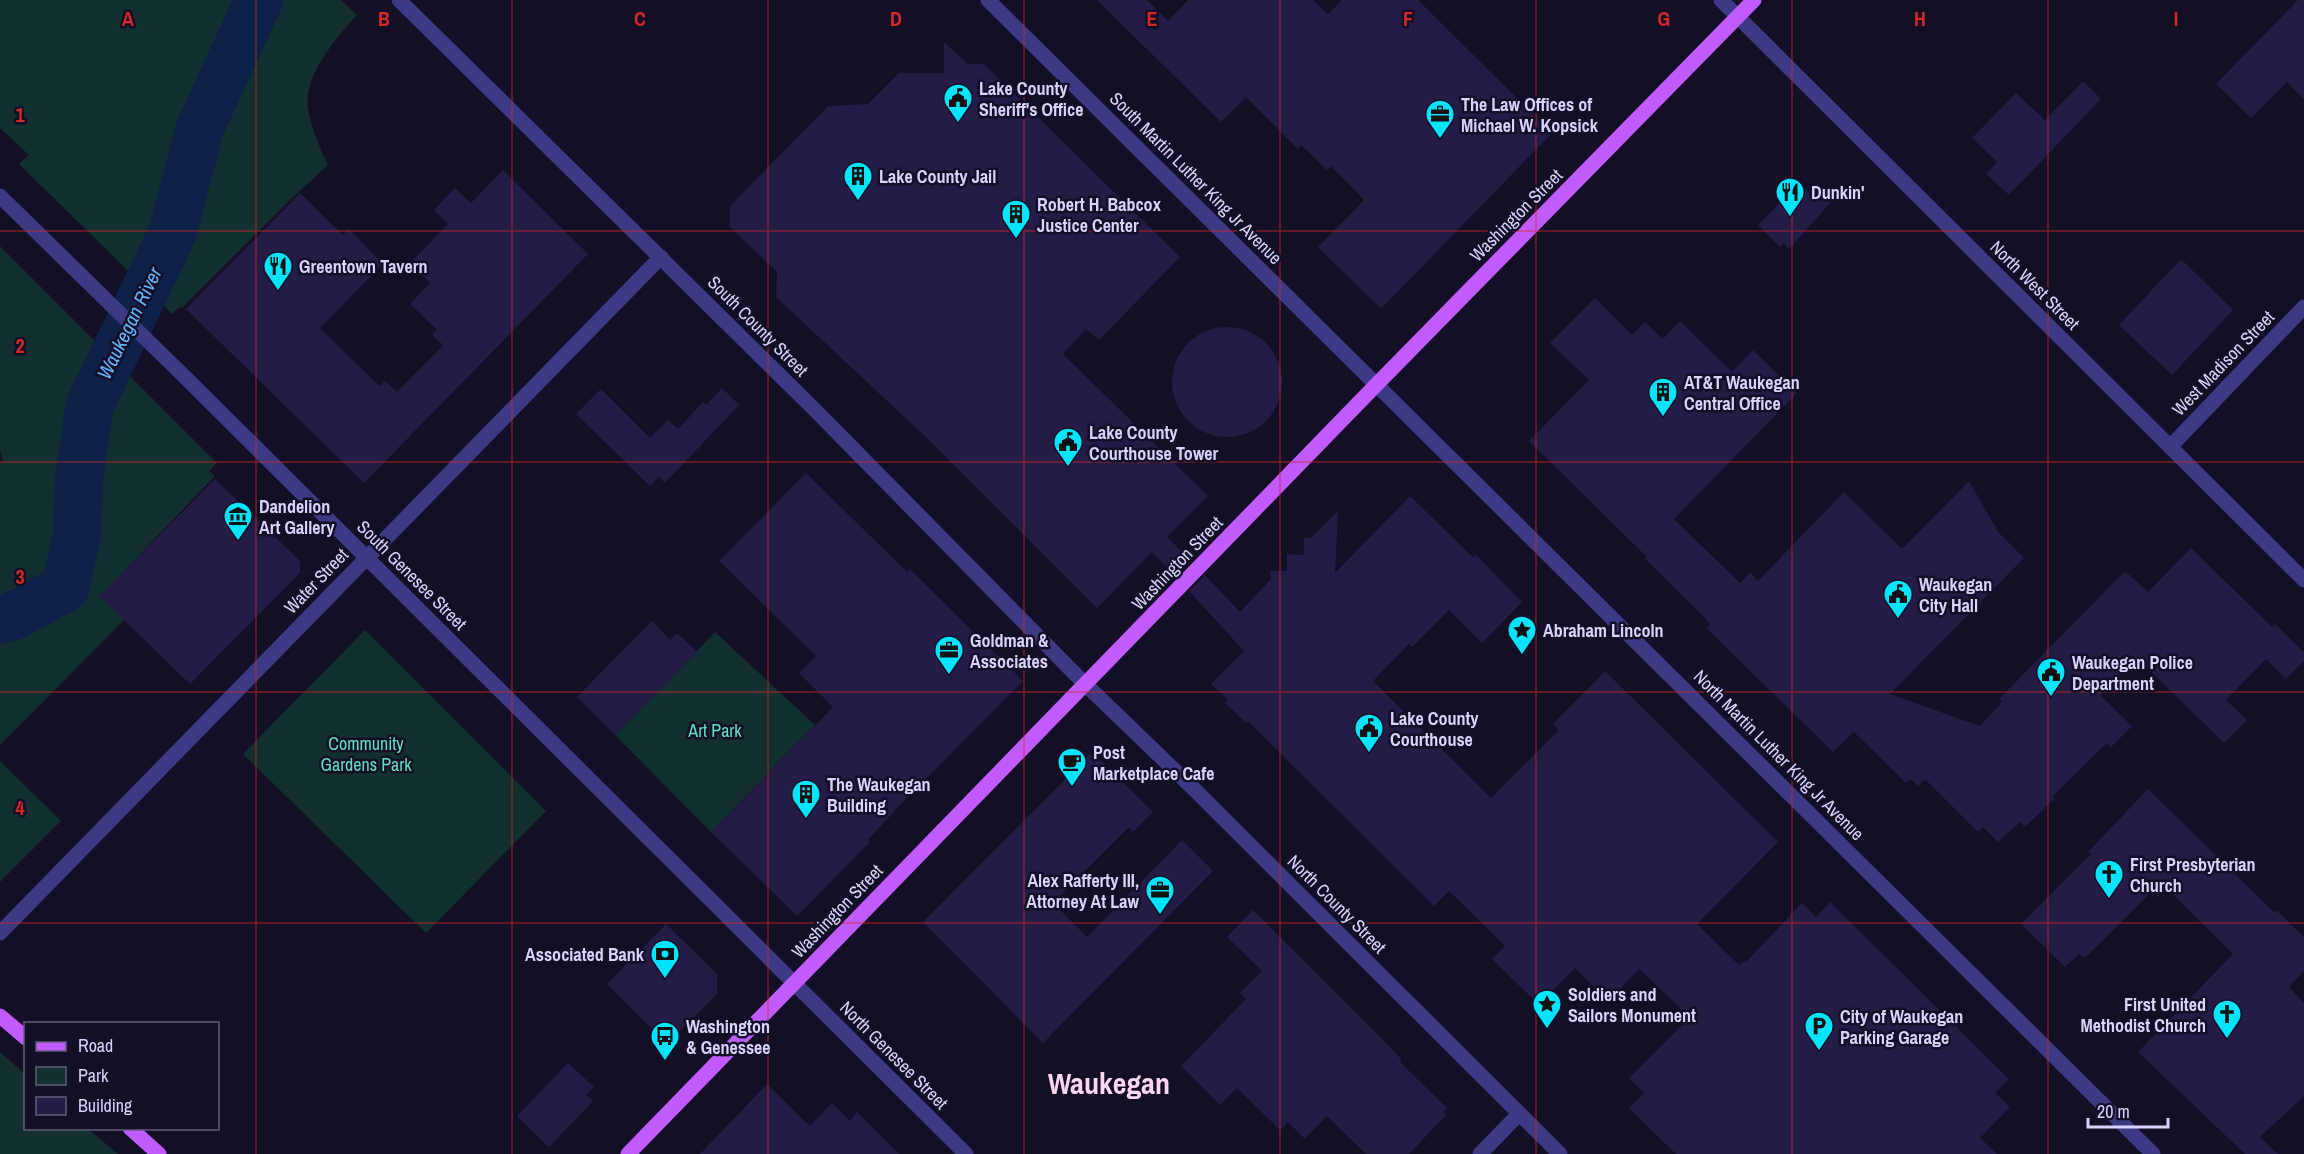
<svg xmlns="http://www.w3.org/2000/svg" width="2304" height="1154" font-family="'Archivo Narrow',sans-serif">
<style>
.green{fill:#12302f}
.lines{fill:none;stroke-linecap:round;stroke-linejoin:round}
.river{stroke:#0c2248;stroke-width:48}
.building{fill:#241b47}
.minor{stroke:#3d3a85;stroke-width:15}
.major{stroke:#c25bff;stroke-width:15}
.grid{fill:none;stroke:#d62828;stroke-width:1.5;stroke-opacity:0.55}
.labels{text-anchor:middle;dominant-baseline:central;stroke-width:5;stroke-linejoin:round;paint-order:stroke}
.poi-label{font-size:18px;font-weight:bold;fill:#d9d4ff;stroke:#130f26;text-anchor:start}
.street-label{font-size:18px;fill:#d9d4ff;stroke:#130f26}
.park-label{font-size:18px;fill:#5fe0c0;stroke:#130f26}
.water-label{font-size:20px;font-style:italic;fill:#62b6ff;stroke:#130f26}
.town-label{font-size:30px;font-weight:bold;fill:#ffd6f0;stroke:#130f26}
.grid-label{font-size:20px;text-anchor:middle;font-weight:bold;fill:#d62828;stroke:#130f26;stroke-width:5;stroke-linejoin:round;paint-order:stroke}
</style>
<rect width="100%" height="100%" fill="#130f26"/>
<g class="green">
<path d="M0,0H341L357,15C338,36 313,65 308,94C304,113 320,148 328,165L290,200L182,308L180,307L172,314L19,164L29,155L0,128Z"/>
<polygon points="0,246 217,463 209,471 215,476 100,596 124,620 0,745 0,462 3,461 0,450"/>
<polygon points="365,630 546,811 426,933 243,754"/>
<polygon points="715,632 815,725 711,832 615,735"/>
<polygon points="0,761 61,821 0,882"/>
<polygon points="0,1052 25,1074 26,1128 88,1129 118,1154 0,1154"/>
</g>
<g class="lines">
<polyline class="river" points="0,620 13,616 65,588 77,535 79,478 90,405 172,234 200,128 259,0"/>
</g>
<g class="building">
<polygon points="1097,0 1147,0 1168,21 1188,0 1313,0 1328,14 1342,0 1418,0 1552,133 1381,309 1318,247 1364,200 1331,166 1327,170 1301,145 1298,149 1246,97 1221,122"/>
<polygon points="2298,0 2304,0 2304,100 2287,82 2251,118 2216,84"/>
<polygon points="944,42 968,64 984,64 1180,257 1099,340 1086,329 1063,354 1208,496 1167,537 1191,561 1176,577 1152,552 1097,608 929,440 776,297 777,272 730,227 730,206 828,106 868,104 899,73 944,73"/>
<polygon points="2083,81 2101,99 2009,195 1986,174 1997,162 1972,138 2016,93 2045,120"/>
<polygon points="503,170 588,254 364,483 186,309 300,193 343,235 349,229 383,264 320,328 379,386 385,381 397,392 443,345 432,335 437,330 410,304 430,283 410,263 448,224 434,210 455,188 471,203"/>
<polygon points="1799,183 1810,194 1817,186 1832,201 1789,249 1783,243 1780,247 1758,225"/>
<polygon points="2181,259 2233,310 2172,375 2119,325"/>
<polygon points="1595,298 1632,335 1645,322 1663,339 1680,321 1732,372 1753,350 1797,393 1674,519 1740,583 1750,572 1758,581 1844,492 1902,549 1969,481 1999,533 2024,558 1890,694 1980,726 2002,702 1999,699 2125,571 2148,592 2191,548 2272,627 2275,624 2304,652 2304,661 2286,679 2266,659 2226,700 2247,720 2224,743 2145,666 2141,670 2133,662 2100,695 2132,726 2111,747 2107,743 2053,796 2055,798 2025,827 2020,822 1998,842 1983,827 1978,832 1925,779 1918,786 1911,779 1906,783 1854,732 1833,752 1707,629 1710,625 1705,618 1645,559 1647,557 1529,441 1589,380 1550,343"/>
<circle cx="1227" cy="382" r="55"/>
<polygon points="722,388 739,405 665,483 659,477 650,486 576,414 601,389 650,438 668,420 678,429 703,402 706,405"/>
<polygon points="806,473 907,572 910,569 1023,681 900,805 868,840 870,842 797,916 711,832 833,707 799,673 816,656 719,561"/>
<polygon points="215,479 300,561 300,573 190,684 99,596"/>
<polygon points="1410,496 1473,557 1476,555 1522,602 1482,643 1449,610 1412,647 1409,644 1373,681 1491,798 1559,730 1553,724 1605,671 1778,842 1697,924 1739,965 1744,961 1746,962 1802,903 1816,917 1830,902 2009,1079 1995,1093 2010,1107 1980,1138 1997,1154 1676,1154 1629,1108 1644,1093 1629,1078 1690,1017 1639,969 1608,1001 1575,968 1539,1005 1492,959 1505,946 1449,891 1434,906 1248,721 1246,723 1225,703 1228,700 1211,684 1244,651 1189,591 1205,575 1240,612 1271,579 1270,571 1287,571 1287,554 1304,555 1304,538 1312,537 1338,511 1335,573"/>
<polygon points="652,621 670,640 677,633 697,652 615,735 577,697"/>
<polygon points="1092,752 1153,812 1133,832 1129,827 1053,903 1087,937 1182,840 1213,871 1043,1043 923,922"/>
<polygon points="2148,789 2274,912 2276,910 2304,937 2304,971 2289,987 2304,1003 2304,1096 2260,1137 2278,1154 2245,1154 2138,1052 2233,954 2161,883 2085,958 2079,954 2065,967 2021,924 2091,854 2088,852"/>
<polygon points="1253,910 1382,1039 1402,1060 1400,1062 1447,1108 1444,1112 1446,1115 1409,1154 1366,1154 1327,1116 1305,1139 1288,1122 1280,1130 1237,1088 1220,1105 1181,1066 1246,999 1240,993 1262,971 1227,937"/>
<polygon points="666,924 717,974 717,994 667,1044 607,984"/>
<polygon points="568,1063 594,1087 586,1095 593,1101 549,1147 517,1116"/>
<polygon points="767,1084 810,1126 832,1103 850,1121 857,1112 899,1154 700,1154"/>
</g>
<g class="lines">
<g class="minor">
<polyline points="399,0 815,410 1085,684 1195,790 1560,1154"/>
<polyline points="988,0 2153,1154"/>
<polyline points="1721,0 2304,580"/>
<polyline points="0,196 191,383 966,1154"/>
<polyline points="2170,447 2304,307"/>
<polyline points="0,933 661,257"/>
<polyline points="1480,1154 1519,1114"/>
</g>
<g class="major">
<polyline points="0,1016 26,1038"/>
<polyline points="130,1128 159,1154"/>
<polyline points="628,1154 1377,384 1754,0"/>
</g>
</g>
<path class="grid" d="M256,0V1154M512,0V1154M768,0V1154M1024,0V1154M1280,0V1154M1536,0V1154M1792,0V1154M2048,0V1154M0,231H2304M0,462H2304M0,692H2304M0,923H2304"/>
<defs>
<g id="civic-pin" transform="scale(1.5)"><path d="M0 17L-7.5 6A9.5 9.5 0 1 1 7.5 6Z" fill="#00e5ff" stroke="#130f26"/><path d="M-.6-6.5H3V-4.5H.6V-3L4-1V1h2V6H-6V1h2V-1L-.6-3ZM-1.2 2.5V6h2.4V2.5Z" fill="#111"/></g>
<g id="office-pin" transform="scale(1.5)"><path d="M0 17L-7.5 6A9.5 9.5 0 1 1 7.5 6Z" fill="#00e5ff" stroke="#130f26"/><path d="M-6-3h4V-5.5h4V-3h4V5H-6ZM-1-4.5V-3h2v-1.5ZM-6 0V1H6V0Z" fill="#111"/></g>
<g id="building-pin" transform="scale(1.5)"><path d="M0 17L-7.5 6A9.5 9.5 0 1 1 7.5 6Z" fill="#00e5ff" stroke="#130f26"/><path d="M-4-6H4V6H1V3H-1V6H-4ZM-2.5-4.3h1.7v1.8h-1.7ZM.8-4.3h1.7v1.8H.8ZM-2.5-1h1.7V.8h-1.7ZM.8-1h1.7V.8H.8Z" fill="#111"/></g>
<g id="restaurant-pin" transform="scale(1.5)"><path d="M0 17L-7.5 6A9.5 9.5 0 1 1 7.5 6Z" fill="#00e5ff" stroke="#130f26"/><path d="M-5-6h1v4h1v-4h1v4h1v-4h1v5L-1.5 .5V6h-2V.5L-5-1ZM5-6V6H3V1.5H1.5Q1.5-4 5-6Z" fill="#111"/></g>
<g id="museum-pin" transform="scale(1.5)"><path d="M0 17L-7.5 6A9.5 9.5 0 1 1 7.5 6Z" fill="#00e5ff" stroke="#130f26"/><path d="M0-6L6-3V-2H-6V-3ZM-5-1h2V3h-2ZM-1-1h2V3h-2ZM3-1h2V3H3ZM-6 4H6V6H-6Z" fill="#111"/></g>
<g id="sight-pin" transform="scale(1.5)"><path d="M0 17L-7.5 6A9.5 9.5 0 1 1 7.5 6Z" fill="#00e5ff" stroke="#130f26"/><path d="M0-6L1.8-2.2L6-1.7L2.9 1.2L3.7 5.4L0 3.3L-3.7 5.4L-2.9 1.2L-6-1.7L-1.8-2.2Z" fill="#111"/></g>
<g id="cafe-pin" transform="scale(1.5)"><path d="M0 17L-7.5 6A9.5 9.5 0 1 1 7.5 6Z" fill="#00e5ff" stroke="#130f26"/><path d="M-5.5-4.5H6V0H3Q3 3.5 0 3.5H-2.5Q-5.5 3.5-5.5 0ZM3-3.2v2h1.7v-2ZM-6 4.5H4V6H-6Z" fill="#111"/></g>
<g id="church-pin" transform="scale(1.5)"><path d="M0 17L-7.5 6A9.5 9.5 0 1 1 7.5 6Z" fill="#00e5ff" stroke="#130f26"/><path d="M-1.2-6h2.4v3.5h3.3v2.4h-3.3V6h-2.4V-.1h-3.3v-2.4h3.3Z" fill="#111"/></g>
<g id="bank-pin" transform="scale(1.5)"><path d="M0 17L-7.5 6A9.5 9.5 0 1 1 7.5 6Z" fill="#00e5ff" stroke="#130f26"/><path d="M-6-4H6V4H-6ZM0-2.3a2.3 2.3 0 1 0 0 4.6a2.3 2.3 0 1 0 0-4.6Z" fill="#111"/></g>
<g id="parking-pin" transform="scale(1.5)"><path d="M0 17L-7.5 6A9.5 9.5 0 1 1 7.5 6Z" fill="#00e5ff" stroke="#130f26"/><path d="M-3.5-5.5H1a3.5 3.5 0 0 1 0 7H-1V5.5H-3.5ZM-1-3.4V-.6H.8a1.4 1.4 0 0 0 0-2.8Z" fill="#111"/></g>
<g id="bus-pin" transform="scale(1.5)"><path d="M0 17L-7.5 6A9.5 9.5 0 1 1 7.5 6Z" fill="#00e5ff" stroke="#130f26"/><path d="M-5-6H5V4H4V6H2V4H-2V6H-4V4H-5ZM-3.5-4V0h7V-4ZM-3.5 1.2v1.5H-2V1.2ZM2 1.2v1.5H3.5V1.2Z" fill="#111"/></g>
</defs>
<g fill-rule="evenodd">
<use href="#civic-pin" x="958" y="98"/>
<use href="#office-pin" x="1440" y="114"/>
<use href="#building-pin" x="858" y="176"/>
<use href="#restaurant-pin" x="1790" y="192"/>
<use href="#building-pin" x="1016" y="214"/>
<use href="#restaurant-pin" x="278" y="266"/>
<use href="#building-pin" x="1663" y="392"/>
<use href="#civic-pin" x="1068" y="442"/>
<use href="#museum-pin" x="238" y="516"/>
<use href="#civic-pin" x="1898" y="594"/>
<use href="#sight-pin" x="1522" y="630"/>
<use href="#office-pin" x="949" y="650"/>
<use href="#civic-pin" x="2051" y="672"/>
<use href="#civic-pin" x="1369" y="728"/>
<use href="#cafe-pin" x="1072" y="762"/>
<use href="#building-pin" x="806" y="794"/>
<use href="#church-pin" x="2109" y="874"/>
<use href="#office-pin" x="1160" y="890"/>
<use href="#bank-pin" x="665" y="954"/>
<use href="#sight-pin" x="1547" y="1004"/>
<use href="#church-pin" x="2227" y="1014"/>
<use href="#parking-pin" x="1819" y="1026"/>
<use href="#bus-pin" x="665" y="1036"/>
</g>
<g class="labels">
<g class="poi-label">
<text x="979" y="88">Lake County<tspan x="979" dy="21">Sheriff's Office</tspan></text>
<text x="1461" y="104">The Law Offices of<tspan x="1461" dy="21">Michael W. Kopsick</tspan></text>
<text x="879" y="176">Lake County Jail</text>
<text x="1811" y="192">Dunkin'</text>
<text x="1037" y="204">Robert H. Babcox<tspan x="1037" dy="21">Justice Center</tspan></text>
<text x="299" y="266">Greentown Tavern</text>
<text x="1684" y="382">AT&amp;T Waukegan<tspan x="1684" dy="21">Central Office</tspan></text>
<text x="1089" y="432">Lake County<tspan x="1089" dy="21">Courthouse Tower</tspan></text>
<text x="259" y="506">Dandelion<tspan x="259" dy="21">Art Gallery</tspan></text>
<text x="1919" y="584">Waukegan<tspan x="1919" dy="21">City Hall</tspan></text>
<text x="1543" y="630">Abraham Lincoln</text>
<text x="970" y="640">Goldman &amp;<tspan x="970" dy="21">Associates</tspan></text>
<text x="2072" y="662">Waukegan Police<tspan x="2072" dy="21">Department</tspan></text>
<text x="1390" y="718">Lake County<tspan x="1390" dy="21">Courthouse</tspan></text>
<text x="1093" y="752">Post<tspan x="1093" dy="21">Marketplace Cafe</tspan></text>
<text x="827" y="784">The Waukegan<tspan x="827" dy="21">Building</tspan></text>
<text x="2130" y="864">First Presbyterian<tspan x="2130" dy="21">Church</tspan></text>
<text x="1139" y="880" text-anchor="end">Alex Rafferty III,<tspan x="1139" dy="21">Attorney At Law</tspan></text>
<text x="644" y="954" text-anchor="end">Associated Bank</text>
<text x="1568" y="994">Soldiers and<tspan x="1568" dy="21">Sailors Monument</tspan></text>
<text x="2206" y="1004" text-anchor="end">First United<tspan x="2206" dy="21">Methodist Church</tspan></text>
<text x="1840" y="1016">City of Waukegan<tspan x="1840" dy="21">Parking Garage</tspan></text>
<text x="686" y="1026">Washington<tspan x="686" dy="21">&amp; Genessee</tspan></text>
</g>
<g class="street-label">
<text transform="translate(1196 178) rotate(45)">South Martin Luther King Jr Avenue</text>
<text transform="translate(1516 215) rotate(-45)">Washington Street</text>
<text transform="translate(2035 285) rotate(45)">North West Street</text>
<text transform="translate(758 326) rotate(45)">South County Street</text>
<text transform="translate(2223 363) rotate(-46)">West Madison Street</text>
<text transform="translate(1177 563) rotate(-46)">Washington Street</text>
<text transform="translate(412 575) rotate(45)">South Genesee Street</text>
<text transform="translate(316 581) rotate(-46)">Water Street</text>
<text transform="translate(1779 755) rotate(45)">North Martin Luther King Jr Avenue</text>
<text transform="translate(1337 904) rotate(45)">North County Street</text>
<text transform="translate(837 911) rotate(-46)">Washington Street</text>
<text transform="translate(894 1055) rotate(45)">North Genesee Street</text>
</g>
<g class="park-label">
<text x="715" y="730">Art Park</text>
<text x="366" y="743">Community<tspan x="366" dy="21">Gardens Park</tspan></text>
</g>
<g class="water-label">
<text transform="translate(129 323) rotate(-64)">Waukegan River</text>
</g>
<g class="town-label">
<text x="1109" y="1083">Waukegan</text>
</g>
</g>
<g class="grid-label">
<text x="128" y="26">A</text>
<text x="384" y="26">B</text>
<text x="640" y="26">C</text>
<text x="896" y="26">D</text>
<text x="1152" y="26">E</text>
<text x="1408" y="26">F</text>
<text x="1664" y="26">G</text>
<text x="1920" y="26">H</text>
<text x="2176" y="26">I</text>
<text x="20" y="122">1</text>
<text x="20" y="353">2</text>
<text x="20" y="584">3</text>
<text x="20" y="815">4</text>
</g>
<rect x="24" y="1022" width="195" height="108" fill="#130f26" stroke="#625e7d" stroke-width="1.5"/>
<rect x="36" y="1042" width="30" height="9" fill="#c25bff" stroke="#625e7d" stroke-width="1.5"/>
<text x="78" y="1052" font-size="18" fill="#d9d4ff">Road</text>
<rect x="36" y="1067" width="30" height="18" fill="#12302f" stroke="#625e7d" stroke-width="1.5"/>
<text x="78" y="1082" font-size="18" fill="#d9d4ff">Park</text>
<rect x="36" y="1097" width="30" height="18" fill="#241b47" stroke="#625e7d" stroke-width="1.5"/>
<text x="78" y="1112" font-size="18" fill="#d9d4ff">Building</text>
<path d="M2088 1118v9h80v-9" fill="none" stroke="#d9d4ff" stroke-width="3"/>
<text x="2097" y="1118" font-size="18" fill="#d9d4ff" stroke="#130f26" stroke-width="4.5" paint-order="stroke">20 m</text>
</svg>
